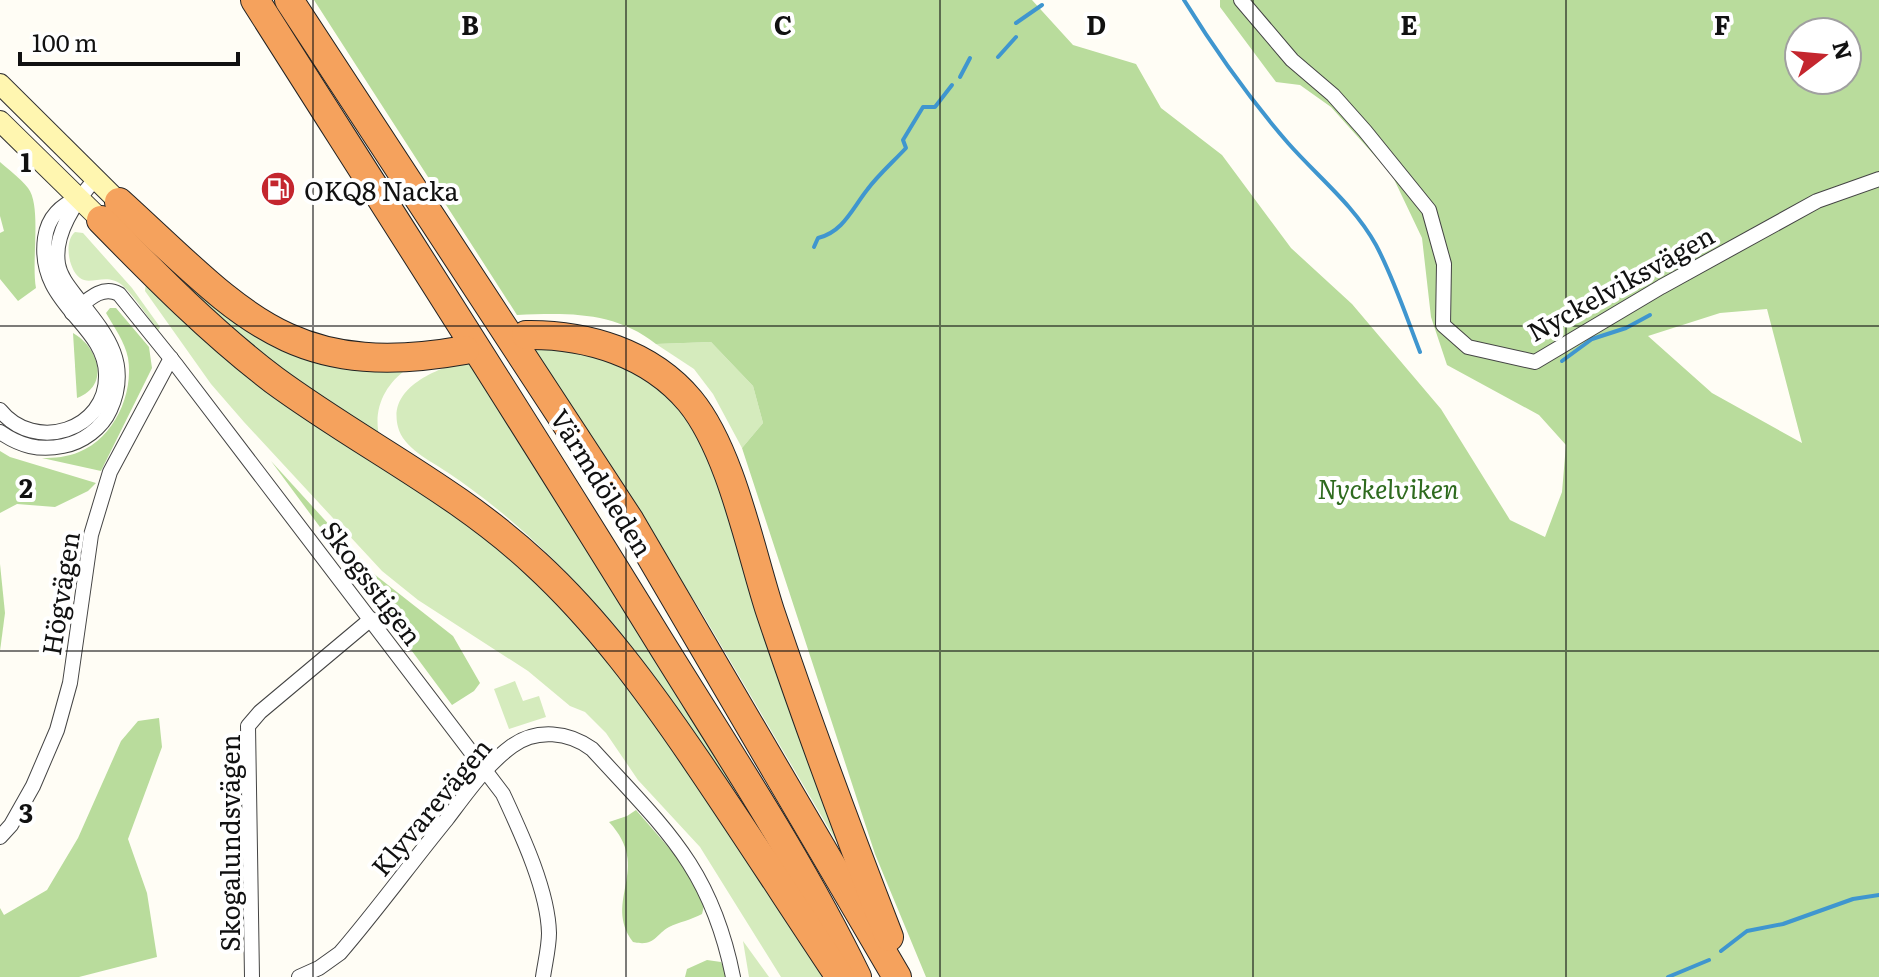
<svg xmlns="http://www.w3.org/2000/svg" width="1879" height="977" font-family="Literata,serif">
<style>
.green{fill:#d5ebbd}
.forest{fill:#b9dc9c;fill-rule:evenodd}
.lines{fill:none;stroke-linecap:round;stroke-linejoin:round}
.stream{stroke:#3f96cf;stroke-width:4}
.minor-casing{stroke:#444;stroke-width:16}
.secondary-casing{stroke:#333;stroke-width:22}
.motorway-casing{stroke:#222;stroke-width:30}
.minor{stroke:#fff;stroke-width:14}
.secondary{stroke:#fff6b0;stroke-width:20}
.motorway{stroke:#f5a25d;stroke-width:28}
.grid{fill:none;stroke:#111;stroke-width:2;stroke-opacity:0.55}
.labels{text-anchor:middle;dominant-baseline:central;stroke-width:8;stroke-linejoin:round;paint-order:stroke}
.poi-label{font-size:26px;fill:#111;stroke:#fff;text-anchor:start}
.street-label{font-size:26px;fill:#111;stroke:#fff}
.park-label{font-size:26px;font-style:italic;fill:#2f6b1f;stroke:#fff}
.grid-label{font-size:26px;text-anchor:middle;font-weight:bold;fill:#111;stroke:#fff;stroke-width:8;stroke-linejoin:round;paint-order:stroke}
</style>
<rect width="100%" height="100%" fill="#fffdf5"/>
<g class="green">
<path d="M75,232L83,233L132,288L160,327L158,331C147,316 136,298 122,285C107,272 90,286 80,278C68,269 64,241 75,232Z"/>
<path d="M168,272L204,297L407,369C384,385 372,411 380,439L254,354Z"/>
<polygon points="146,282 199,335 269,394 328,430 501,547 570,614 642,701 825,977 781,977 700,847 638,780 606,733 585,712 570,706 528,671 418,600 382,571 244,422 211,384 145,291"/>
<polygon points="711,342 753,386 763,423 742,448 713,394 694,369 656,344"/>
<polygon points="533,346 607,358 657,385 689,419 706,450 845,856 702,613"/>
<path d="M470,359L707,740L762,841L585,592C543,547 498,506 447,472C431,461 403,448 398,427C387,385 441,368 470,359Z"/>
<polygon points="515,681 523,701 539,696 546,717 509,729 494,689"/>
<polygon points="743,941 769,977 749,977"/>
</g>
<g class="forest">
<path d="M314,0H1032L1073,45L1136,64L1161,108L1222,155L1291,248L1352,304L1441,409L1510,520L1545,537L1562,492L1566,445L1539,415L1447,365L1431,317L1422,238L1392,175L1331,107L1300,85L1276,82L1220,7V0H1879V977H926L875,854L742,448L763,423L753,386L711,342L656,344C614,311 568,313 517,315ZM1799,32H1847V80H1799ZM1767,309L1802,443L1712,393L1648,336L1720,313Z"/>
<path d="M0,162C9,170 20,178 28,188C42,206 31,261 36,288L18,301L0,279V233L4,231L0,216Z"/>
<path d="M110,308H116L149,347L152,368L101,471L42,458C54,458 68,457 79,452C114,438 134,394 128,358C125,342 114,327 106,313Z"/>
<path d="M73,333C98,347 111,385 77,398Z"/>
<polygon points="0,451 10,457 96,483 88,491 55,507 17,504 0,513"/>
<polygon points="271,461 374,574 453,636 480,683 474,691 452,705"/>
<polygon points="0,564 5,613 0,651"/>
<polygon points="159,718 162,747 128,839 147,893 157,957 79,977 0,977 0,908 4,915 47,890 78,838 121,741 138,721"/>
<path d="M636,810L683,864L704,906L702,914C691,920 679,922 669,927C655,935 655,947 633,942C602,900 653,869 609,822L627,816Z"/>
<polygon points="707,960 721,962 725,970 725,977 685,977 687,969"/>
</g>
<g class="lines">
<g class="stream">
<path d="M1184,0C1215,50 1249,98 1288,143C1318,177 1354,205 1376,245C1394,279 1406,316 1420,352"/>
<polyline points="1016,23 1042,5"/>
<polyline points="998,57 1016,37"/>
<polyline points="960,77 970,58"/>
<path d="M814,247L818,238C843,232 852,209 867,190C878,175 893,162 906,148L903,140L923,107H935L952,85"/>
<polyline points="1562,361 1592,339 1626,328 1650,315"/>
<polyline points="1721,951 1747,931 1783,924 1853,899 1879,895"/>
<polyline points="1668,977 1709,960"/>
</g>
<g class="minor-casing">
<g id="minor">
<polyline points="1241,0 1292,60 1333,95 1365,131 1429,210 1444,264 1443,325 1468,347 1535,362 1661,287 1817,201 1879,179"/>
<path d="M72,313C86,302 101,284 119,294L177,366L503,794C521,833 548,890 549,933C549,947 545,963 543,977"/>
<path d="M0,410C34,453 108,431 106,374C105,323 36,305 45,238C48,216 61,206 79,197"/>
<path d="M0,432C20,446 39,451 63,446C83,442 102,428 110,410C132,361 104,332 75,295C68,286 60,276 58,264C53,233 76,201 96,178"/>
<polyline points="0,837 11,825 33,786 57,730 70,683 91,535 110,472 171,358"/>
<polyline points="252,977 248,726 260,712 371,619"/>
<path d="M299,977L319,968L340,953C377,910 411,863 447,819C466,794 486,765 512,746C537,728 569,732 592,749C664,828 711,867 733,977"/>
</g>
</g>
<g class="secondary-casing">
<g id="secondary">
<polyline points="0,84 119,202"/>
<polyline points="0,121 101,220"/>
</g>
</g>
<g class="motorway-casing">
<g id="motorway">
<path d="M255,0C389,211 524,421 655,634C724,746 799,858 857,977"/>
<polyline points="289,0 630,521 897,977"/>
<path d="M119,202C239,311 288,382 465,350"/>
<path d="M101,220C156,276 212,333 274,380C361,444 457,490 536,564C598,621 649,691 696,760C745,832 792,905 840,977"/>
<path d="M526,335C586,334 650,353 690,401C731,451 750,549 770,611C807,721 847,829 889,937"/>
</g>
</g>
<use href="#minor" class="minor"/>
<use href="#secondary" class="secondary"/>
<use href="#motorway" class="motorway"/>
</g>
<path class="grid" d="M313,0V977M626,0V977M940,0V977M1253,0V977M1566,0V977M0,326H1879M0,651H1879"/>
<defs>
<g id="fuel-disc" transform="scale(1.8)"><circle r="9.5" fill="#c4262e" stroke="#fff"/><path d="M-5.5-6h7V0h2V4h1.3V-2.5L3-4.5l.8-.8L6-3V5H2.5V1h-1V6h-7ZM-4.2-4.7v3.2H.2V-4.7Z" fill="#fff"/></g>
</defs>
<g fill-rule="evenodd">
<use href="#fuel-disc" x="278" y="189"/>
</g>
<g class="labels">
<g class="poi-label">
<text x="304" y="189">OKQ8 Nacka</text>
</g>
<g class="street-label">
<text transform="translate(1620 282) rotate(-29)">Nyckelviksvägen</text>
<text transform="translate(603 482) rotate(58)">Värmdöleden</text>
<text transform="translate(373 582) rotate(53)">Skogsstigen</text>
<text transform="translate(59 593) rotate(-81)">Högvägen</text>
<text transform="translate(430 806) rotate(-50)">Klyvarevägen</text>
<text transform="translate(228 843) rotate(-90)">Skogalundsvägen</text>
</g>
<g class="park-label">
<text x="1388" y="487">Nyckelviken</text>
</g>
</g>
<g class="grid-label">
<text x="470" y="35">B</text>
<text x="783" y="35">C</text>
<text x="1096" y="35">D</text>
<text x="1409" y="35">E</text>
<text x="1722" y="35">F</text>
<text x="26" y="172">1</text>
<text x="26" y="498">2</text>
<text x="26" y="823">3</text>
</g>
<g transform="translate(1823 56) rotate(74)"><circle r="38" fill="#ffffff" stroke="#a0a0a0" stroke-width="2"/>
<path d="M0-6L14 30L0 20L-14 30Z" fill="#c4262e"/>
<text y="-12" font-size="22" font-weight="bold" text-anchor="middle" fill="#111111">N</text>
</g>
<path d="M20 52v12h218v-12" fill="none" stroke="#111111" stroke-width="4"/>
<text x="32" y="52" font-size="24" fill="#111111" stroke="#ffffff" stroke-width="6" paint-order="stroke">100 m</text>
</svg>
